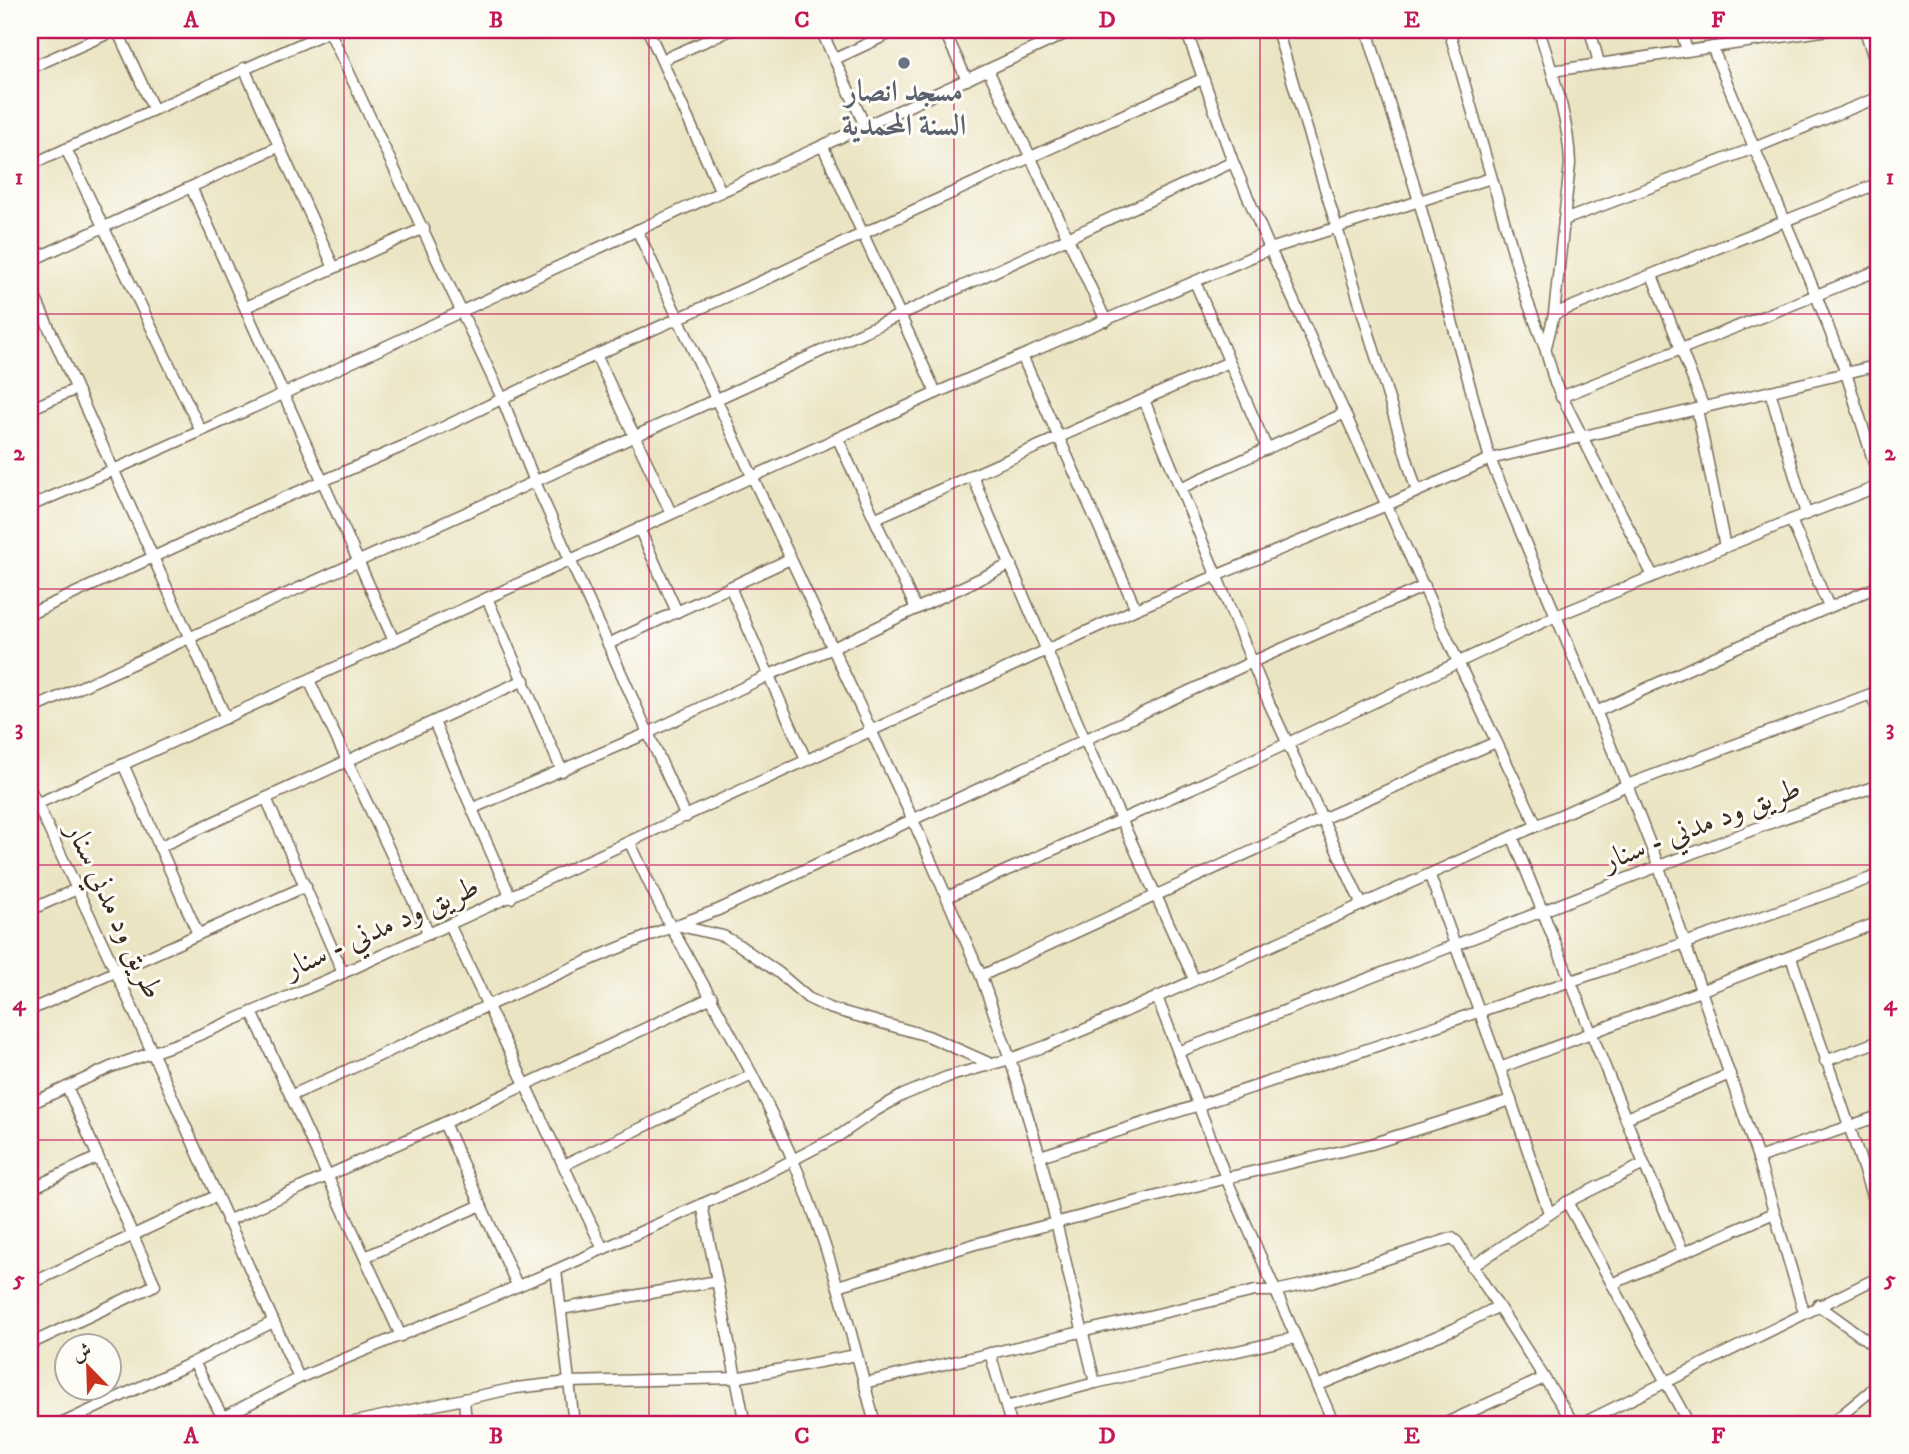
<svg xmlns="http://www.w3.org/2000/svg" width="1909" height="1454" font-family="'IM FELL DW Pica',Amiri,serif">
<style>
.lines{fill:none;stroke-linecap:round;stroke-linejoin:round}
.street-casing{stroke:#796b58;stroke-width:13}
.street{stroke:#fff;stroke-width:10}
.grid{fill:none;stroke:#c2185b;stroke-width:2;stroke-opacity:0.55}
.worship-dot{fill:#6b7280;stroke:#fdfcf7;stroke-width:2.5}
.labels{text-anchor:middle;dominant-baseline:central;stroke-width:6;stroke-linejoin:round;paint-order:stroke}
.worship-label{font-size:30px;font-weight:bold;fill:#5b616d;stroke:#fdfcf7}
.street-label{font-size:30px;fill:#3b2a1e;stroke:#fdfcf7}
.neatline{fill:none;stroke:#c2185b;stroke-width:2.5}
.grid-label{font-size:23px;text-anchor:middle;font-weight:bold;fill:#c2185b}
</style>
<rect width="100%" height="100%" fill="#fdfcf7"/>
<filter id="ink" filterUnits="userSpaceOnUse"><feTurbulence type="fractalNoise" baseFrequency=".0143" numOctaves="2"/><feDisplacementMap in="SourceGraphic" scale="14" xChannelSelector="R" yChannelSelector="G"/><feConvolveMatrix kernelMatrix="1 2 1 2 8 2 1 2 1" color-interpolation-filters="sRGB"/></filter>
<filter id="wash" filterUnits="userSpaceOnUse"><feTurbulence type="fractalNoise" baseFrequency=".00686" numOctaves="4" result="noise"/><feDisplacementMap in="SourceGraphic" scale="28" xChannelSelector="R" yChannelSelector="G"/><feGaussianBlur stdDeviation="1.57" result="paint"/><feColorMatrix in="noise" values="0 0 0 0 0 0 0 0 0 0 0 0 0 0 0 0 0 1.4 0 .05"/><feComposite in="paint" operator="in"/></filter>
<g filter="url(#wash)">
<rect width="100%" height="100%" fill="#ebe4c3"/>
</g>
<g filter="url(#ink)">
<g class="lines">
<g class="street-casing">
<g id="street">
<polyline points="117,30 153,108"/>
<polyline points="329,30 502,398 535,482 686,817"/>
<polyline points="648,30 721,192"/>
<polyline points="821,30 865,126"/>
<polyline points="944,30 967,80"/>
<polyline points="1186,30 1233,162 1270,249 1458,662 1537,826"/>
<polyline points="1277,30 1417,492"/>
<polyline points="1367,30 1419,201 1490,459 1627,785 1659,867 1758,1158 1804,1312"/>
<polyline points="1449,30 1527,300 1545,348 1555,383 1653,576"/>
<path d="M1539,30C1552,72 1569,119 1570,164L1554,314L1546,347"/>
<polyline points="1590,30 1599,63"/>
<polyline points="1681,30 1687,51"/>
<polyline points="1865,30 1879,74"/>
<polyline points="1188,37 1214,30"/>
<polyline points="1712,47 1816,295 1846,373 1879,479"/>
<polyline points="835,59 897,30"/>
<polyline points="662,60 731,30"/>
<polyline points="30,68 116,30"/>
<polyline points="244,68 334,268"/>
<polyline points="988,70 1031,158 1106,321"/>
<polyline points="1552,71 1828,30"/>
<polyline points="823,147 936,393"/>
<polyline points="66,149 201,431"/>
<polyline points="30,165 332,30"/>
<polyline points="191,187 394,641"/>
<polyline points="1564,220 1754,148 1879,97"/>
<polyline points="637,230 913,820 981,976 1010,1059 1040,1156 1095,1383"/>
<polyline points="30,261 278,147"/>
<polyline points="1652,275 1704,408"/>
<polyline points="1195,282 1267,449"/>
<polyline points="30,286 226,718"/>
<polyline points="246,307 424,228"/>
<polyline points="1554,314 1879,183"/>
<polyline points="596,355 671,513"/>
<polyline points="1023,358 1136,609"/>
<polyline points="1770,391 1806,514"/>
<polyline points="1561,397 1879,270"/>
<polyline points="1144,400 1269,703 1362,905"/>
<polyline points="30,409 76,389"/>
<polyline points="1697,409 1725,547"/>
<polyline points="838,439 916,609"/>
<polyline points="972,475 1085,740 1194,979"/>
<polyline points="1181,488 1345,413"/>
<path d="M30,506C235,419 436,322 638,230C783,163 929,98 1073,30"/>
<polyline points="876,518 1229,362"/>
<polyline points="1791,520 1829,607"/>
<polyline points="639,528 677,612"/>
<polyline points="730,587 806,760"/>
<polyline points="487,598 562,771"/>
<polyline points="30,614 240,517 415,441 551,375 773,276 864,233 1202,79"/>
<polyline points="608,644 790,559"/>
<polyline points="309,680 429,934"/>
<polyline points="1871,694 1879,713"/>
<polyline points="30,710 717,399 1233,162"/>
<polyline points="1596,712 1714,657 1879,586"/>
<polyline points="434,722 511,898"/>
<polyline points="123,764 198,934"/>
<polyline points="30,789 116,972 299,1378"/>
<polyline points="266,798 343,973"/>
<polyline points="30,807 936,393 1270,249 1491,178"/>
<polyline points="473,808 648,733 769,675 831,649 1011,564"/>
<polyline points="1513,838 1644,1164 1683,1252"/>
<path d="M630,843C644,872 657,901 672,929C715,1005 758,1080 793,1160C829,1245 852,1335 875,1424"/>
<polyline points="159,847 524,680"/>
<polyline points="1430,876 1500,1068 1549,1213"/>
<polyline points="947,897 1208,781 1556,616 1791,520 1879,486"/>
<polyline points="30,910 77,889"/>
<polyline points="676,925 723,936 736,943 779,973 808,998 829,1008 928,1036 989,1063"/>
<polyline points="450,926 603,1249"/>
<path d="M1791,957C1820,1045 1853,1131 1879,1219"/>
<polyline points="981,976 1322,819 1496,742"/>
<polyline points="1157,997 1226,1178 1334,1424"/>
<polyline points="30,1010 306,886"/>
<polyline points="252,1012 401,1336"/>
<polyline points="1178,1052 1778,820 1879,785"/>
<polyline points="1825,1061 1879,1041"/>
<polyline points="1500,1068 1879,922"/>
<path d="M292,1095C434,1033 572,961 718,910L1252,662L1425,586"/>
<polyline points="30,1104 111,1067 185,1041 343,973 1136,609 1387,505 1490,459 1879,365"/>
<polyline points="1626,1118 1730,1074"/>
<polyline points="444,1123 517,1285"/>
<path d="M1040,1156C1187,1110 1332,1061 1478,1012C1612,967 1747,924 1879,875"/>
<polyline points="1758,1158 1879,1116"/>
<polyline points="564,1165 752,1075"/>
<polyline points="30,1189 98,1157"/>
<polyline points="1567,1202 1689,1424"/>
<polyline points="702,1204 745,1424"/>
<polyline points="227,1221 444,1123 712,997"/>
<polyline points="365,1257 481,1205"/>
<polyline points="1472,1267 1567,1202 1644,1164"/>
<polyline points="556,1270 574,1424"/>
<polyline points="30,1284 216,1196"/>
<polyline points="1612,1284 1774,1213"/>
<polyline points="838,1286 975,1244 1226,1178 1371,1144 1511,1100"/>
<polyline points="1818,1305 1879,1349"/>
<polyline points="561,1309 717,1281"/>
<polyline points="30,1344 155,1285 67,1087"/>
<polyline points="990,1353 1011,1424"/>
<polyline points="194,1362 226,1424"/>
<polyline points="864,1383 1255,1291 1275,1291 1312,1283 1452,1238 1457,1242 1574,1424"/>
<polyline points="1317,1386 1454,1329 1497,1307"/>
<polyline points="1871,1390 1879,1403"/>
<polyline points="464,1399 466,1424"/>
<polyline points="1006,1407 1095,1383 1295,1338"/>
<polyline points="61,1424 194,1362 273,1322"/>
<polyline points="210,1424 299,1378 556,1270 747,1184 840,1135 875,1111 903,1095 947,1077 1010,1059 1046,1046 1102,1022 1627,785 1879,691"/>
<polyline points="345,1424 516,1388 569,1382 735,1378 856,1355"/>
<polyline points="1444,1424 1544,1378"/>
<polyline points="1581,1424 1879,1277"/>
<polyline points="1831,1424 1879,1384"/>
</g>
</g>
<use href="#street" class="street"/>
</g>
</g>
<path class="grid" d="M344,30V1424M649,30V1424M954,30V1424M1260,30V1424M1565,30V1424M30,314H1879M30,589H1879M30,865H1879M30,1140H1879"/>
<circle class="worship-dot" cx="904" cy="63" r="7"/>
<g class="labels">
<g class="worship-label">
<text x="904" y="92">مسجد انصار<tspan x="904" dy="34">السنة المحمدية</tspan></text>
</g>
<g class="street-label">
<text transform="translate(1702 825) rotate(-21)">طريق ود مدني - سنار</text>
<text transform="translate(114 911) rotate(65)">طريق ود مدني سنار</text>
<text transform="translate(382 928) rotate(-24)">طريق ود مدني - سنار</text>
</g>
</g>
<rect width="1909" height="1454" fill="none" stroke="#fdfcf7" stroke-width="77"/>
<g transform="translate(88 1367) rotate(337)"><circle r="33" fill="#fdfcf7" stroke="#afa8a0" stroke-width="2"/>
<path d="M0-5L12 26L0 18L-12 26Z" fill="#c8321e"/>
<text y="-10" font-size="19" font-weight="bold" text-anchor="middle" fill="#3b2a1e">ش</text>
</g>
<rect x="38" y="38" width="1832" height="1378" class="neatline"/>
<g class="grid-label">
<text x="191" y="27">A</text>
<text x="496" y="27">B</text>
<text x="802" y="27">C</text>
<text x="1107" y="27">D</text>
<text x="1412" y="27">E</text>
<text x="1718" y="27">F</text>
<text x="19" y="184">1</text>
<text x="1890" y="184">1</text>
<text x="19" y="460">2</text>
<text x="1890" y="460">2</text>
<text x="19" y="735">3</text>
<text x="1890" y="735">3</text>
<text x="19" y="1010">4</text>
<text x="1890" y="1010">4</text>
<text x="19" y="1286">5</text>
<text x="1890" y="1286">5</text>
<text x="191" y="1443">A</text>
<text x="496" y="1443">B</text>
<text x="802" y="1443">C</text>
<text x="1107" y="1443">D</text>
<text x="1412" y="1443">E</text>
<text x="1718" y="1443">F</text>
</g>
</svg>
